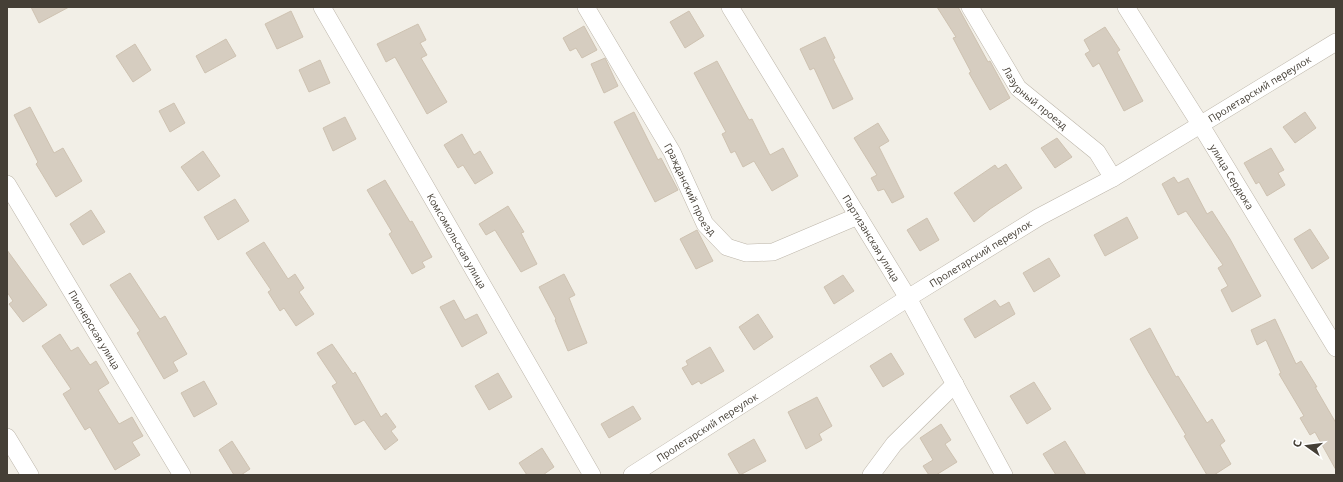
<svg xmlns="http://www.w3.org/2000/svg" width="1343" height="482" font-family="'Open Sans',sans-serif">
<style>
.building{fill:#d6cdc0;stroke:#cec2b1}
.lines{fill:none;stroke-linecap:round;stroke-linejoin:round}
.street-casing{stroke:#bdb6aa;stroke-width:18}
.street{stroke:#fff;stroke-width:17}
.labels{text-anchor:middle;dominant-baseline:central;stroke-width:4;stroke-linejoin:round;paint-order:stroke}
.street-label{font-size:10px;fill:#453f36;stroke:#fff}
</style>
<rect width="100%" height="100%" fill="#f2efe7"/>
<g class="building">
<polygon points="31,7 69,7 39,23"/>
<polygon points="937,7 958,7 988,62 990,61 1010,98 990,110 969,73 971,72 953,38 956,37"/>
<polygon points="291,11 303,37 277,49 265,24"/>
<polygon points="689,11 704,36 685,48 670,22"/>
<polygon points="418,24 426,40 420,43 427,55 421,58 447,102 427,114 395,57 386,62 377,44"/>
<polygon points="584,26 597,50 582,58 576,48 570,51 563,38"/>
<polygon points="1105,27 1120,50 1117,52 1143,101 1124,111 1099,63 1093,67 1085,54 1090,51 1084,40"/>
<polygon points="825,37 835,58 833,59 853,99 833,109 814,68 810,70 800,49"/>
<polygon points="226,39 236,56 205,73 196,56"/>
<polygon points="135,44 151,70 133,82 116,56"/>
<polygon points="605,58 618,86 604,93 591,64"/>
<polygon points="320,60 330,83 309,92 299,70"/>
<polygon points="717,61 749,120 752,119 770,155 783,148 798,176 772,191 754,161 743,167 735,151 731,153 722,134 726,132 694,73"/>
<polygon points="174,103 185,123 170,132 159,111"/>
<polygon points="30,107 54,153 63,148 82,181 56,197 36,164 38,162 14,115"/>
<polygon points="634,112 658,160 661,158 678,190 655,202 614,122"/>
<polygon points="1305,112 1316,128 1295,143 1283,127"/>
<polygon points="345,117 356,139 333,151 323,128"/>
<polygon points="878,123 889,141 879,147 904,197 892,203 884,189 878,191 871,178 877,175 854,138"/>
<polygon points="462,134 474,155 480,151 493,173 475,184 463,165 458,168 444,145"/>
<polygon points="1057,138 1072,157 1055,168 1041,148"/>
<polygon points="1271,148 1284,170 1278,173 1285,185 1267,196 1259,182 1256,184 1244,163"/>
<polygon points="203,151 220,176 198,191 181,167"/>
<polygon points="1006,164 1022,188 990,209 974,222 954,193 995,165 998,169"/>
<polygon points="1174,177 1178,183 1188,178 1207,214 1212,211 1230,239 1261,296 1232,312 1221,290 1228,286 1218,268 1223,265 1186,211 1178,215 1162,184"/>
<polygon points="385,180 410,222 412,221 432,257 422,262 425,267 412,274 389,234 392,232 367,190"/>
<polygon points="235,199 249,221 218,240 204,217"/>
<polygon points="508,206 524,232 521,233 537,264 521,272 495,230 486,235 479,224"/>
<polygon points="91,210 105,232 83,245 70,224"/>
<polygon points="1127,217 1138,238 1105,256 1094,235"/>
<polygon points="927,218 939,240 920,251 907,230"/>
<polygon points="1310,229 1329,258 1312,269 1294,239"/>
<polygon points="697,230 713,261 696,269 680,239"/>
<polygon points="264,242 288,279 295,274 304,288 299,292 314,314 296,326 284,308 280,311 268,292 271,290 246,253"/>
<polygon points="7,250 47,305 23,322 9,304 13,301 7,292"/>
<polygon points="1049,258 1060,276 1034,292 1023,273"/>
<polygon points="130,273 160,319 165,316 187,354 173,362 178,371 164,379 137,333 140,331 110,285"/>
<polygon points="564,274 575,295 569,298 587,343 568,351 555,320 556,319 539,287"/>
<polygon points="843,275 854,291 834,304 824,287"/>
<polygon points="454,300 465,320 477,314 487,333 462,347 440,307"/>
<polygon points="995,300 1000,307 1009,302 1015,314 975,338 964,319"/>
<polygon points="758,314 773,337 754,350 739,327"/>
<polygon points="1275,319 1296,364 1301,361 1317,387 1315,387 1336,423 1336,470 1315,432 1310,435 1300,418 1304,416 1279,374 1281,373 1266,340 1257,345 1251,330"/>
<polygon points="1150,328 1176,377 1178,376 1207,423 1212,419 1225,441 1220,445 1231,464 1214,475 1207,475 1184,436 1186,435 1149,373 1130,339"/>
<polygon points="60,334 71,351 78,347 90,365 96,361 109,383 98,390 119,424 132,417 143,436 132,442 140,455 115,470 90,427 85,430 63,394 71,389 42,346"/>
<polygon points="332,344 353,374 355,372 381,417 386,413 396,427 391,431 398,440 385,450 364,420 355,425 332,386 337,383 317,353"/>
<polygon points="710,347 724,371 701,384 699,381 692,385 682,368 688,365 686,361"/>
<polygon points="891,353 904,374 883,387 870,366"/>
<polygon points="498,373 512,397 489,410 475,386"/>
<polygon points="204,381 217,404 194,417 181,393"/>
<polygon points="1034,382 1051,409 1027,424 1010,396"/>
<polygon points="817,397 832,426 819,434 822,440 806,449 788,412"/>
<polygon points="633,406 641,419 609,438 601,424"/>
<polygon points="941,424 951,440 945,444 957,462 936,475 929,475 923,466 933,460 920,438"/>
<polygon points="754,439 766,461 740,475 728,454"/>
<polygon points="232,441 250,469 241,475 234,475 219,450"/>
<polygon points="1065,441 1086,475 1056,475 1043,454"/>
<polygon points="542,448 554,467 543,475 527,475 519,463"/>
</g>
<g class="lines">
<g class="street-casing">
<g id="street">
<path id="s1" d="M322,7L592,475"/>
<path id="s2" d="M586,7L672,152L705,224L727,247L746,253L773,252L858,216"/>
<path id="s3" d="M730,7L908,298L1004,475"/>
<path id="s4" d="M970,7L1018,88L1097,152L1113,178"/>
<path id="s5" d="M1126,7L1200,124L1336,348"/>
<path id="s6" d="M7,184L182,475"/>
<polyline points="7,437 30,475"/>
<path id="s7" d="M632,475L908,298L1039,217L1113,178L1336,42"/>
<polyline points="871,475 894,444 955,384"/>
</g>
</g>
<use href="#street" class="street"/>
</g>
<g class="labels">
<g class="street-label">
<text stroke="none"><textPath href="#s7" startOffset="737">Пролетарский переулок</textPath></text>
<text stroke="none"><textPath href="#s4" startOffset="113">Лазурный проезд</textPath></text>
<text stroke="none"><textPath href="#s5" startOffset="200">улица Сердюка</textPath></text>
<text stroke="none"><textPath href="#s2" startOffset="210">Гражданский проезд</textPath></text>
<text stroke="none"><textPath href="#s3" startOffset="271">Партизанская улица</textPath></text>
<text stroke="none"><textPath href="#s1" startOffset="270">Комсомольская улица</textPath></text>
<text stroke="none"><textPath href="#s7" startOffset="413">Пролетарский переулок</textPath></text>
<text stroke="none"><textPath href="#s6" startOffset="170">Пионерская улица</textPath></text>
<text stroke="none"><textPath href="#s7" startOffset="89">Пролетарский переулок</textPath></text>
</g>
</g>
<rect width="1343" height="482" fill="none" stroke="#453f36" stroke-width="16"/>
<g transform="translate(1307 446) rotate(284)" stroke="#ffffff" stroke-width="3" paint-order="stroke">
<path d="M0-3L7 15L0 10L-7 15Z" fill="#453f36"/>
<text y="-6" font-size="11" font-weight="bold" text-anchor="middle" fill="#453f36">С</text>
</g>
</svg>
